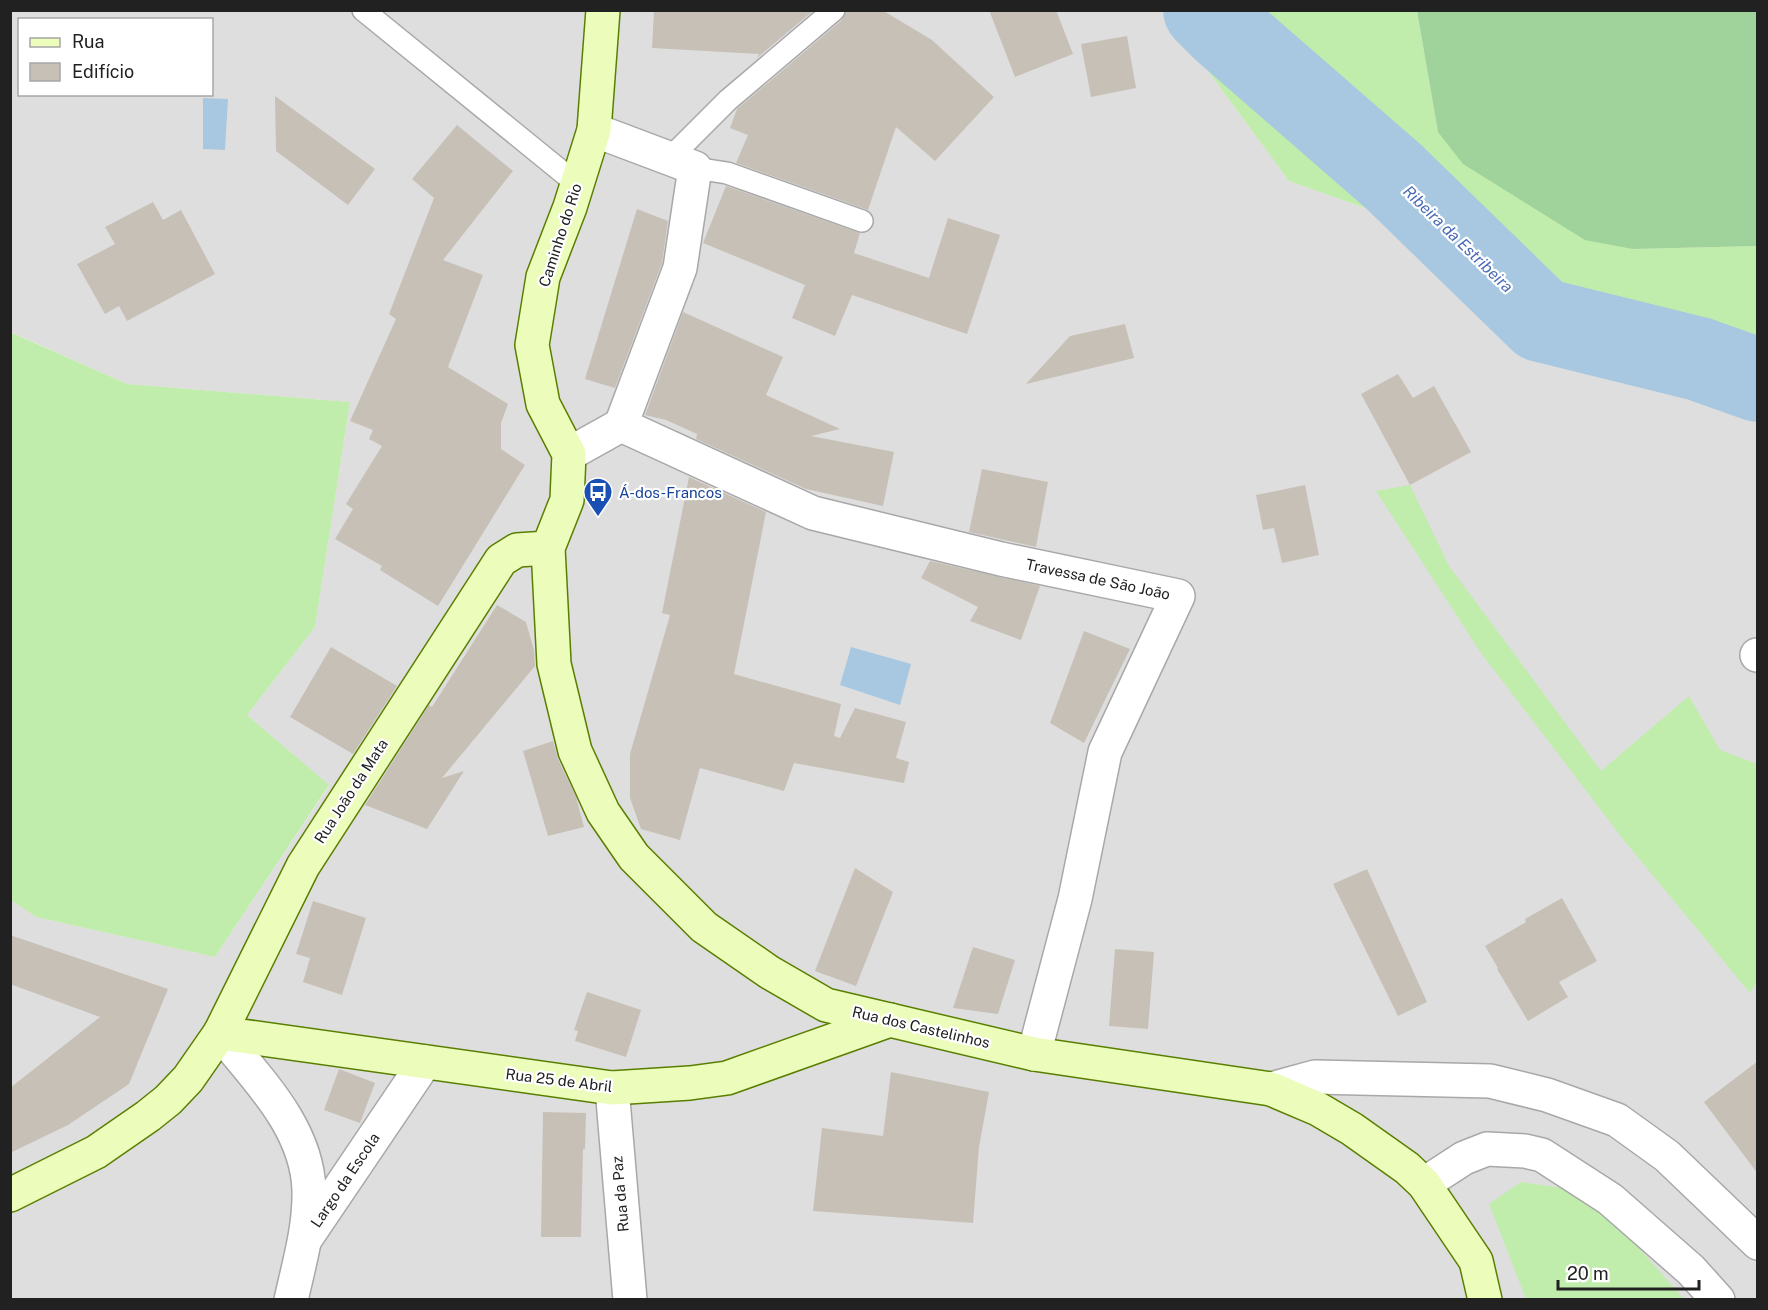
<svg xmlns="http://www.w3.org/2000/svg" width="1768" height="1310" font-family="'Public Sans',sans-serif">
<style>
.residential{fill:#dfdede;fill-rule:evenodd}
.grass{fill:#c0ecac}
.forest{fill:#a0d29b}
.water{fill:#a7c8e0}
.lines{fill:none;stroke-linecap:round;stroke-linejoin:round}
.river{stroke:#a7c8e0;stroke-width:84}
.building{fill:#c7c0b6}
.lane-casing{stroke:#a8a8a8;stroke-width:24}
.street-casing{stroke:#a8a8a8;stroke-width:36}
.secondary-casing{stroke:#597f01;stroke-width:36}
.lane{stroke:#fff;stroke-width:21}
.street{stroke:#fff;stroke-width:33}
.secondary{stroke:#ecfcbb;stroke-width:33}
.labels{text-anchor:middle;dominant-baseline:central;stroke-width:4.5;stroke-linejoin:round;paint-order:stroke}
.street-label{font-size:15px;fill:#212121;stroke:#fff}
.transit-label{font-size:15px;fill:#164399;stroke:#fff;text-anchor:start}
.water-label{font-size:16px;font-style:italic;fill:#496ab5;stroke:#fff}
</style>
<rect width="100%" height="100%" fill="#f1f0e7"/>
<path class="residential" d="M11,11H1167L1191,48L1289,181L1379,213L1557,363L1573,346L1757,404V1299H11V900L36,917L215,957L329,786L247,715L315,627L350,402L127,384L11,332ZM20,20H212V94H20Z"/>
<g class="grass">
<polygon points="1167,11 1417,11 1438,132 1633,249 1757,246 1757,404 1573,346 1558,363 1379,213 1289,181 1191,48"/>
<polygon points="10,332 127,384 350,402 315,627 247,715 329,785 215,957 36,917 11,900"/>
<polygon points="1410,485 1449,566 1601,771 1689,696 1720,750 1757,764 1758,980 1750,993 1626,843 1481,653 1376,491"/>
<polygon points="1521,1182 1562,1188 1613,1219 1684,1299 1526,1299 1489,1204"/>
</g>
<polygon class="forest" points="1417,11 1757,11 1757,246 1633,249 1585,240 1463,164 1438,132"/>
<g class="water">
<polygon points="203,98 228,99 225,150 203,149"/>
<polygon points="851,647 911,664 900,705 840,685"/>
</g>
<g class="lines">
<polyline class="river" points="1205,10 1224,29 1394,177 1541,320 1699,359 1758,380"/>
</g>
<g class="building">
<polygon points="654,10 814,10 757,58 759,54 652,48"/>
<polygon points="846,10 882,10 932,40 994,97 935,161 896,127 868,210 736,163 748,135 730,128 737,109 842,20"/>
<polygon points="989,10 1056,10 1073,54 1015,77"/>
<polygon points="1127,36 1136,88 1091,97 1081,44"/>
<polygon points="275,96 375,169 348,205 276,151"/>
<polygon points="457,125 513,171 443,260 483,275 448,367 508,404 501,423 501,449 525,465 438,606 380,570 382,566 335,539 353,509 346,504 382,446 369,439 373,430 350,421 396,319 389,314 434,198 412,179"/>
<polygon points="726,186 860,233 854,253 929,278 948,218 1000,235 967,334 852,295 835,336 792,318 805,285 703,243"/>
<polygon points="153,202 163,220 181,210 215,274 127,321 119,306 105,314 77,264 115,244 105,227"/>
<polygon points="637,209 668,221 662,263 615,388 585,379"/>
<polygon points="683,312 783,357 766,395 840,429 811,436 894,452 883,506 806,489 696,439 697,434 666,420 645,415"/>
<polygon points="1125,324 1134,358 1026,384 1070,336"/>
<polygon points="1398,374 1413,398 1434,386 1471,452 1410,485 1361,394"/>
<polygon points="982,469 1048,482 1036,547 969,532"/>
<polygon points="689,477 766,512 734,674 841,704 834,736 840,738 855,708 906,722 896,758 909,762 904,783 794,763 784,791 700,768 680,840 641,829 630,798 630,754 670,615 662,613"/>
<polygon points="1305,485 1319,555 1282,563 1274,528 1263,530 1256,495"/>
<polygon points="930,561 1040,586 1021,640 970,621 978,607 921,578"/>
<polygon points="497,605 526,622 534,650 535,666 442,778 464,771 427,829 365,805 429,705 432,707"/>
<polygon points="1084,631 1130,649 1084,743 1050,723"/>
<polygon points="331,647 397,686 353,754 290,717"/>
<polygon points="553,741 558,759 576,797 584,827 548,836 523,751"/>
<polygon points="855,868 893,892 856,986 815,971"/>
<polygon points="1367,869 1427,1002 1398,1016 1333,884"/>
<polygon points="1562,898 1597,961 1559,982 1568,997 1528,1021 1497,969 1498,968 1485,946 1526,922 1525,919"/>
<polygon points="313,901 366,918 342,995 303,982 310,958 296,954"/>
<polygon points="10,935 168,989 129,1084 68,1125 10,1153 10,1088 100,1017 10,984"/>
<polygon points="973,947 1015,960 998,1014 953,1008"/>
<polygon points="1115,949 1154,952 1148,1029 1109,1026"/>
<polygon points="587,992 641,1010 626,1057 575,1041 578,1031 574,1030"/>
<polygon points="1758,1061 1758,1174 1704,1102"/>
<polygon points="339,1069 375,1083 360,1123 324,1110"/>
<polygon points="891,1072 989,1092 979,1147 973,1223 813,1211 822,1128 883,1136"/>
<polygon points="543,1112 586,1113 585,1149 583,1149 581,1237 541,1237"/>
</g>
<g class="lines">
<g class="lane-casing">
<g id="lane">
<polyline points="363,10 577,184"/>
<polyline points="669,159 728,100 834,10"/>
<polyline points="695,168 727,173 862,221"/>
</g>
</g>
<g class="street-casing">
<g id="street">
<polyline points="594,130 695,168 680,268 621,425"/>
<polyline points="569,454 621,425 813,513 1001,559 1178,596 1105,752 1075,899 1034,1054"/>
<polyline points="1757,655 1758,655"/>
<path d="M220,1033C257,1079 307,1127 309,1190C310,1227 299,1264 291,1300"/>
<polyline points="612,1088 630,1300"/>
<polyline points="1271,1089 1315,1077 1490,1081 1547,1095 1617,1120 1667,1156 1758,1243"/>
<polyline points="1424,1184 1464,1158 1487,1149 1525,1151 1542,1155 1610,1199 1691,1270 1718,1300"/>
<polyline points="306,1238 425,1062"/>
</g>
</g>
<g class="secondary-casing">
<g id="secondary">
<polyline points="603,10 594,130 570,207 543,277 532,345 543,404 569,454 567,500 548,548 554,664 575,751 603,812 634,857 704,927 769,972 826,1005 1034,1054 1271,1089 1318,1109 1352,1129 1407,1168 1424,1184 1476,1261 1485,1300"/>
<polyline points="220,1033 612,1088 690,1083 727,1078 890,1020"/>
<polyline points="10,1195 96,1152 148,1116 168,1100 188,1079 220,1033 303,866 501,560 517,550 548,548"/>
</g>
</g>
<use href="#lane" class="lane"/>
<use href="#street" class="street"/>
<use href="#secondary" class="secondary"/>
</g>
<defs>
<g id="bus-pin" transform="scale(1.5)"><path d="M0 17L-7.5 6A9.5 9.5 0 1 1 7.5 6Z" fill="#1a4fb4" stroke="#fff"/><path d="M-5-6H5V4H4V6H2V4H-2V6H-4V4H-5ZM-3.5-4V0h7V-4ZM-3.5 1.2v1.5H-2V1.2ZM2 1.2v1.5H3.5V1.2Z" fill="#fff"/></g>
</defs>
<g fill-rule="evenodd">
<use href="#bus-pin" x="598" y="492"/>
</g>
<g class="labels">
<g class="street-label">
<text transform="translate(560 235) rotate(-72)">Caminho do Rio</text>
<text transform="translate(1098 579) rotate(12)">Travessa de São João</text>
<text transform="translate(351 791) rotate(-57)">Rua João da Mata</text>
<text transform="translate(921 1027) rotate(13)">Rua dos Castelinhos</text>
<text transform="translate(559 1080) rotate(7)">Rua 25 de Abril</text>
<text transform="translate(345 1180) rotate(-56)">Largo da Escola</text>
<text transform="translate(620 1194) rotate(-95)">Rua da Paz</text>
</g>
<g class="transit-label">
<text x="619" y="492">Á-dos-Francos</text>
</g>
<g class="water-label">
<text transform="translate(1458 239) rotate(44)">Ribeira da Estribeira</text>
</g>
</g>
<rect width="1768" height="1310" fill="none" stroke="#212121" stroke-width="24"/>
<rect x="18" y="18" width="195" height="78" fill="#ffffff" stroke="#a6a6a6" stroke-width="1.5"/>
<rect x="30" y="38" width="30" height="9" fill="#ecfcbb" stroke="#a6a6a6" stroke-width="1.5"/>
<text x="72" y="48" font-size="18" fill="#212121">Rua</text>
<rect x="30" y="63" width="30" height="18" fill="#c7c0b6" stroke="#a6a6a6" stroke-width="1.5"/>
<text x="72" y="78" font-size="18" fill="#212121">Edifício</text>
<path d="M1558 1280v9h141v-9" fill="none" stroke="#212121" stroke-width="3"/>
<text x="1567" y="1280" font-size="18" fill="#212121" stroke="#ffffff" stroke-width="4.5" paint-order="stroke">20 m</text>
</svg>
